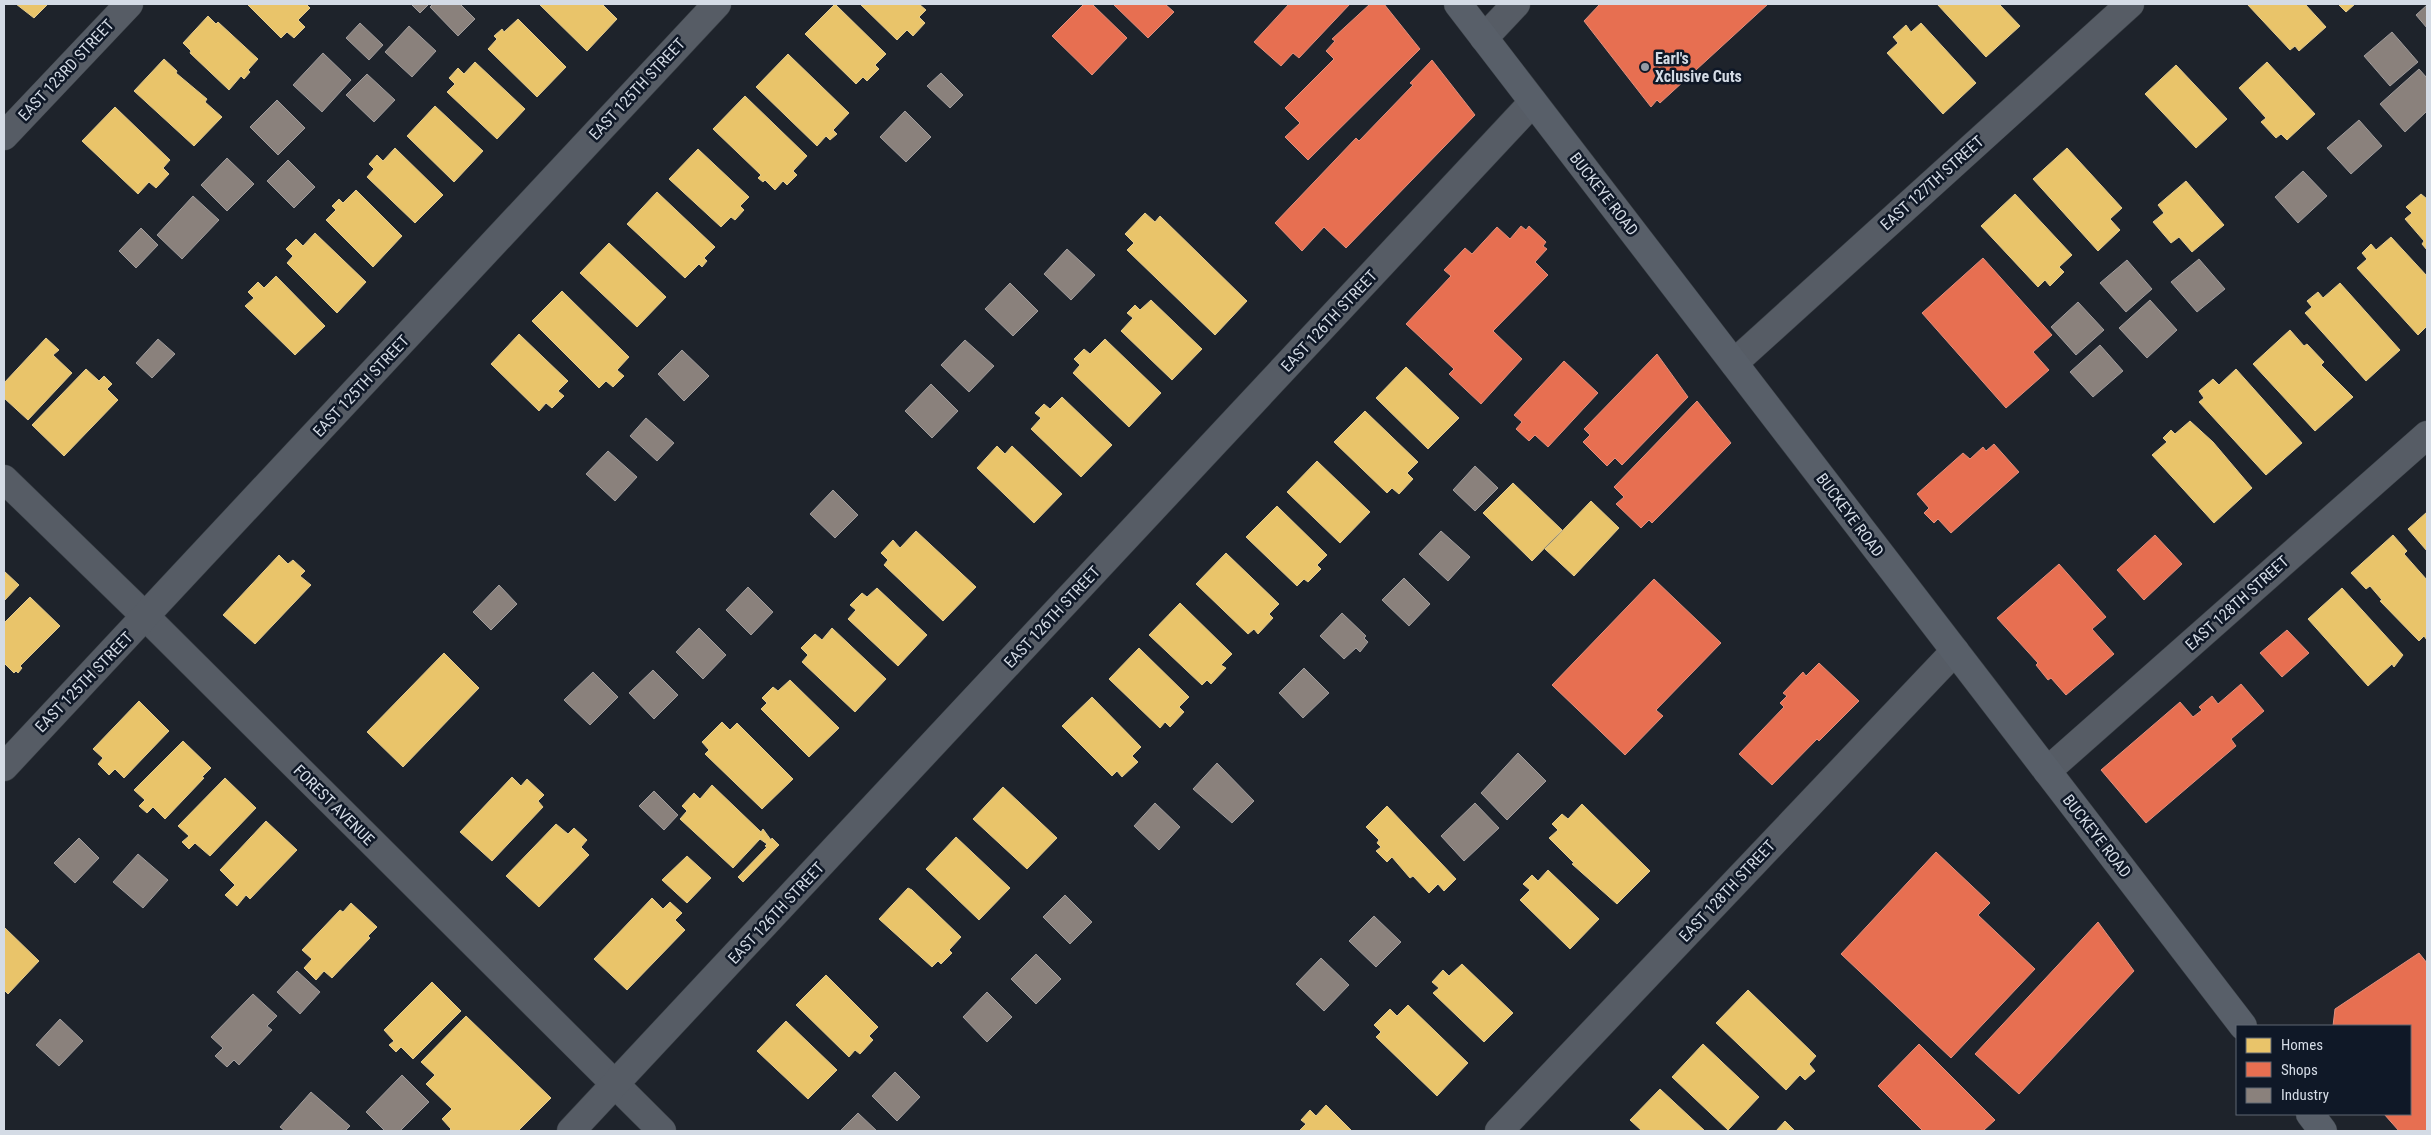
<svg xmlns="http://www.w3.org/2000/svg" width="2431" height="1135" font-family="'Roboto Condensed',sans-serif">
<style>
.homes{fill:#e9c46a;stroke:#e3cb8f}
.shops{fill:#e76f51;stroke:#e18f7d}
.industry{fill:#8a817c;stroke:#a09c9c}
.lines{fill:none;stroke-linecap:round;stroke-linejoin:round}
.street-casing{stroke:#383e44;stroke-width:29}
.secondary-casing{stroke:#383e44;stroke-width:29}
.street{stroke:#565c65;stroke-width:28}
.secondary{stroke:#585f69;stroke-width:28}
.poi-dot{fill:#949ba4;stroke:#0f1827;stroke-width:2}
.labels{text-anchor:middle;dominant-baseline:central;stroke-width:5;stroke-linejoin:round;paint-order:stroke}
.poi-label{font-size:16px;font-weight:bold;fill:#d4dbe5;stroke:#0f1827;text-anchor:start}
.street-label{font-size:16px;fill:#d4dbe5;stroke:#0f1827}
</style>
<rect width="100%" height="100%" fill="#1e232b"/>
<g class="homes">
<polygon points="16,4 48,4 34,18"/>
<polygon points="247,4 306,4 310,8 298,20 305,27 294,38 287,32 281,38"/>
<polygon points="539,4 602,4 617,19 587,51"/>
<polygon points="835,4 886,54 875,65 879,69 867,81 863,77 856,84 805,34"/>
<polygon points="860,4 919,4 926,10 919,17 925,23 913,36 907,30 897,40"/>
<polygon points="1937,4 1999,4 2020,26 1986,57"/>
<polygon points="2247,4 2305,4 2326,27 2299,51 2295,46 2290,50"/>
<polygon points="2338,4 2355,4 2346,12"/>
<polygon points="208,16 216,24 218,22 258,59 248,70 250,72 244,79 241,76 229,90 190,53 191,51 183,43"/>
<polygon points="518,19 566,67 537,97 488,49 497,39 494,36 502,29 504,32"/>
<polygon points="1921,23 1976,83 1943,114 1887,53 1898,43 1893,37 1906,25 1911,32"/>
<polygon points="788,54 849,113 833,130 837,134 830,140 826,136 817,146 756,87"/>
<polygon points="164,59 177,71 176,73 207,99 205,102 222,117 194,146 134,91"/>
<polygon points="475,62 525,109 497,139 447,92 455,84 449,78 458,68 464,74"/>
<polygon points="2267,62 2315,114 2287,140 2281,134 2276,138 2261,122 2266,118 2239,88"/>
<polygon points="2176,65 2227,119 2196,148 2145,94"/>
<polygon points="745,96 807,156 793,171 797,175 787,185 783,181 775,190 765,180 763,182 758,178 761,175 713,129"/>
<polygon points="435,106 483,151 454,182 407,136"/>
<polygon points="115,107 170,160 163,168 169,174 156,188 149,182 138,194 82,141"/>
<polygon points="395,148 443,195 415,223 367,177 374,169 369,164 377,155 383,161"/>
<polygon points="2067,148 2122,208 2110,219 2120,230 2098,251 2033,179"/>
<polygon points="698,149 749,197 740,206 744,210 735,220 731,217 721,227 669,179"/>
<polygon points="2186,181 2224,225 2192,252 2179,237 2171,243 2153,222 2164,213 2158,205"/>
<polygon points="356,190 402,236 373,267 326,220 336,210 332,206 339,199 343,203"/>
<polygon points="657,192 715,247 704,258 707,261 702,267 699,264 685,278 627,224"/>
<polygon points="2015,194 2072,255 2059,267 2064,272 2050,286 2045,280 2038,287 1981,226"/>
<polygon points="2421,194 2427,199 2427,250 2422,244 2424,241 2405,219 2412,213 2406,207"/>
<polygon points="1145,213 1155,222 1160,216 1247,301 1215,335 1127,250 1134,243 1125,234"/>
<polygon points="315,233 366,282 337,313 287,263 293,256 286,249 296,239 303,246"/>
<polygon points="2391,237 2427,276 2427,326 2418,335 2357,268 2367,259 2362,253 2371,244 2376,250"/>
<polygon points="609,243 666,297 637,327 580,273"/>
<polygon points="276,276 325,326 295,355 245,306 254,298 248,292 258,282 264,288"/>
<polygon points="2340,283 2400,350 2366,381 2305,313 2312,307 2307,301 2318,292 2323,298"/>
<polygon points="562,291 629,357 617,370 624,376 613,387 606,381 599,388 532,321"/>
<polygon points="1151,300 1202,349 1172,380 1121,331 1133,318 1127,313 1135,305 1140,310"/>
<polygon points="2290,330 2304,346 2307,344 2324,362 2321,365 2353,397 2315,431 2253,364"/>
<polygon points="519,334 568,381 558,391 564,396 552,408 546,403 539,411 491,364"/>
<polygon points="46,338 59,350 53,355 72,373 28,420 4,398 4,383"/>
<polygon points="1105,339 1161,393 1129,427 1073,373 1080,365 1074,359 1084,349 1090,354"/>
<polygon points="1406,367 1459,418 1428,449 1376,398"/>
<polygon points="86,369 99,381 104,376 112,384 107,389 118,400 64,456 32,425"/>
<polygon points="2236,369 2302,443 2266,475 2199,402 2204,398 2199,391 2213,379 2219,385"/>
<polygon points="1062,397 1112,445 1081,477 1031,429 1041,418 1035,413 1044,404 1050,409"/>
<polygon points="1365,411 1418,462 1407,473 1413,479 1399,494 1392,488 1387,493 1334,442"/>
<polygon points="2190,421 2213,442 2252,488 2214,523 2152,455 2167,442 2163,438 2171,430 2175,434"/>
<polygon points="997,446 1005,454 1012,446 1062,494 1034,523 977,468"/>
<polygon points="1317,461 1370,512 1340,543 1287,492"/>
<polygon points="1513,483 1562,530 1532,561 1483,513"/>
<polygon points="1591,501 1619,528 1574,576 1545,549"/>
<polygon points="1277,506 1327,555 1317,565 1321,569 1308,582 1304,579 1297,586 1246,537"/>
<polygon points="2427,512 2427,551 2408,529"/>
<polygon points="916,531 976,587 943,621 884,565 888,560 881,553 893,540 900,548"/>
<polygon points="2393,535 2407,551 2404,554 2427,580 2427,640 2424,636 2419,641 2380,601 2382,600 2370,586 2366,589 2351,573"/>
<polygon points="1226,553 1279,604 1269,614 1273,618 1258,634 1254,629 1248,634 1196,584"/>
<polygon points="279,555 288,564 293,560 305,571 300,576 311,585 255,644 223,615"/>
<polygon points="4,571 19,585 4,601"/>
<polygon points="877,588 927,635 898,666 848,619 856,610 850,605 862,593 867,597"/>
<polygon points="2342,588 2403,655 2394,667 2392,664 2368,686 2308,619"/>
<polygon points="30,597 60,626 20,666 22,668 18,673 16,671 14,673 4,663 4,623"/>
<polygon points="1180,603 1232,654 1221,665 1226,668 1211,684 1207,680 1202,685 1149,635"/>
<polygon points="832,628 886,679 855,712 802,662 808,655 801,648 815,634 822,640"/>
<polygon points="1139,648 1189,697 1179,707 1184,712 1170,727 1165,722 1160,728 1109,679"/>
<polygon points="444,653 479,688 403,767 367,732"/>
<polygon points="790,680 839,728 809,757 761,709 767,703 762,698 773,687 778,691"/>
<polygon points="1092,697 1141,747 1132,756 1138,762 1122,777 1117,771 1112,776 1062,726"/>
<polygon points="139,701 169,731 124,778 115,769 109,775 98,764 103,758 93,749"/>
<polygon points="722,722 730,730 737,723 793,779 762,809 705,754 709,750 702,742"/>
<polygon points="183,741 211,768 202,777 204,778 165,819 153,807 147,813 139,806 145,800 134,790"/>
<polygon points="512,777 521,786 527,779 544,795 538,801 543,807 492,861 460,832"/>
<polygon points="225,778 256,808 210,856 195,843 189,849 182,842 189,836 178,826"/>
<polygon points="712,785 761,832 763,829 771,840 772,838 779,845 743,882 738,877 767,847 765,846 767,844 760,839 733,868 680,819 687,811 682,806 694,793 700,799"/>
<polygon points="1003,787 1057,838 1027,869 973,819"/>
<polygon points="1582,804 1650,871 1617,904 1572,864 1574,863 1549,838 1558,830 1552,824 1562,814 1568,819"/>
<polygon points="1387,806 1456,879 1444,891 1438,884 1429,893 1413,876 1410,878 1392,857 1387,862 1376,851 1381,847 1377,843 1379,840 1366,827"/>
<polygon points="266,821 297,850 250,899 246,895 237,906 225,895 235,885 220,870"/>
<polygon points="556,824 568,834 574,828 587,840 581,847 589,855 539,907 506,876"/>
<polygon points="956,837 1010,888 979,920 926,869"/>
<polygon points="687,856 711,878 687,903 662,880"/>
<polygon points="1548,870 1599,919 1570,949 1520,900 1530,890 1523,884 1532,875 1538,881"/>
<polygon points="908,888 912,890 961,937 949,950 952,953 941,964 938,961 932,967 879,919"/>
<polygon points="652,898 663,909 670,902 682,913 675,920 685,930 627,990 594,959"/>
<polygon points="351,903 377,927 368,936 370,938 332,978 324,971 316,980 304,968 312,959 302,950 340,910 343,912"/>
<polygon points="4,927 39,961 8,994 4,990"/>
<polygon points="1462,964 1513,1013 1484,1042 1433,993 1439,988 1432,982 1443,970 1449,976"/>
<polygon points="826,975 878,1027 869,1036 873,1040 860,1054 855,1050 849,1057 796,1005"/>
<polygon points="432,982 461,1011 413,1059 401,1047 396,1052 389,1045 394,1041 384,1030"/>
<polygon points="1748,990 1816,1056 1809,1064 1815,1071 1805,1080 1800,1075 1786,1090 1716,1023"/>
<polygon points="1408,1005 1468,1063 1437,1096 1376,1037 1381,1032 1374,1025 1390,1009 1397,1016"/>
<polygon points="466,1016 551,1098 518,1131 449,1131 451,1129 442,1119 452,1109 426,1084 435,1075 421,1062"/>
<polygon points="786,1021 837,1070 808,1099 757,1051"/>
<polygon points="1703,1044 1759,1097 1728,1130 1672,1077"/>
<polygon points="1660,1089 1705,1131 1642,1131 1630,1120"/>
<polygon points="1326,1105 1352,1131 1299,1131 1306,1124 1301,1120 1310,1110 1316,1116"/>
<polygon points="1785,1121 1795,1131 1776,1131"/>
</g>
<g class="shops">
<polygon points="1084,4 1092,4 1127,38 1092,75 1052,36"/>
<polygon points="1113,4 1165,4 1174,12 1148,38"/>
<polygon points="1289,4 1350,4 1299,58 1293,53 1281,66 1254,42"/>
<polygon points="1370,4 1384,4 1420,49 1308,160 1285,137 1300,123 1285,108 1334,59 1326,51 1335,41 1332,39"/>
<polygon points="1600,4 1768,4 1660,103 1657,100 1651,107 1584,21"/>
<polygon points="1432,60 1475,115 1346,248 1324,227 1302,251 1275,223 1356,138 1359,141 1413,85 1410,83"/>
<polygon points="1521,226 1526,230 1529,226 1546,242 1543,246 1547,249 1535,262 1548,275 1493,331 1522,359 1481,404 1449,374 1454,369 1406,324 1451,276 1444,270 1465,248 1472,254 1497,227 1510,239"/>
<polygon points="1983,258 2052,335 2033,352 2049,370 2006,408 1922,313"/>
<polygon points="1657,354 1688,397 1622,465 1615,458 1607,466 1583,442 1590,435 1584,429"/>
<polygon points="1564,361 1598,393 1548,447 1535,435 1529,441 1516,429 1522,422 1514,415"/>
<polygon points="1697,401 1731,443 1652,523 1649,520 1641,528 1616,504 1624,497 1614,487"/>
<polygon points="1994,444 2019,472 1951,533 1938,519 1934,523 1924,513 1929,508 1917,494 1963,453 1970,459 1983,447 1986,451"/>
<polygon points="2155,535 2182,564 2144,600 2117,570"/>
<polygon points="2059,564 2106,617 2092,629 2114,654 2066,695 2051,678 2048,680 2036,665 2038,663 1997,618"/>
<polygon points="1654,579 1721,643 1656,710 1663,716 1625,755 1552,685"/>
<polygon points="2287,630 2309,653 2282,677 2260,653"/>
<polygon points="1819,663 1859,701 1819,741 1817,739 1772,785 1739,754 1784,707 1780,703 1787,696 1783,693 1803,672 1806,676"/>
<polygon points="2241,684 2264,711 2231,739 2236,746 2146,823 2101,770 2180,702 2193,717 2202,710 2199,707 2212,696 2218,704"/>
<polygon points="1936,852 1990,903 1978,915 2035,969 1951,1058 1841,954"/>
<polygon points="2098,922 2134,971 2019,1094 1975,1054"/>
<polygon points="2419,953 2427,963 2427,1131 2399,1131 2384,1114 2410,1114 2410,1026 2333,1026 2335,1009"/>
<polygon points="1919,1044 1995,1120 1983,1131 1923,1131 1878,1086"/>
</g>
<g class="industry">
<polygon points="411,4 429,4 420,13"/>
<polygon points="433,4 460,4 475,19 458,36 430,7"/>
<polygon points="2427,5 2427,28 2416,15"/>
<polygon points="360,23 383,45 369,60 346,38"/>
<polygon points="409,26 436,51 412,77 385,52"/>
<polygon points="2392,32 2418,62 2390,86 2364,56"/>
<polygon points="323,53 351,80 322,112 293,85"/>
<polygon points="2419,69 2427,78 2427,111 2405,132 2380,104"/>
<polygon points="941,73 963,95 950,108 927,86"/>
<polygon points="367,74 395,100 374,122 346,95"/>
<polygon points="277,100 305,128 278,155 250,127"/>
<polygon points="905,111 931,137 906,162 880,137"/>
<polygon points="2359,120 2382,146 2351,174 2327,148"/>
<polygon points="227,158 254,184 227,211 201,185"/>
<polygon points="288,160 315,187 294,208 267,181"/>
<polygon points="2303,171 2327,196 2298,223 2275,197"/>
<polygon points="193,196 219,220 182,259 157,235"/>
<polygon points="141,228 158,245 136,268 119,251"/>
<polygon points="1067,249 1095,275 1071,300 1044,274"/>
<polygon points="2199,259 2225,289 2197,312 2171,282"/>
<polygon points="2127,260 2152,289 2126,312 2100,283"/>
<polygon points="1010,283 1038,311 1013,336 985,309"/>
<polygon points="2150,300 2177,330 2147,358 2119,328"/>
<polygon points="2078,302 2104,330 2076,355 2051,327"/>
<polygon points="158,339 175,354 152,378 136,363"/>
<polygon points="965,340 994,366 969,392 941,365"/>
<polygon points="2100,345 2123,371 2093,397 2070,372"/>
<polygon points="682,350 709,376 684,401 658,374"/>
<polygon points="931,384 958,411 932,438 905,411"/>
<polygon points="646,418 674,443 657,461 630,436"/>
<polygon points="608,451 637,477 615,501 586,474"/>
<polygon points="1475,466 1498,488 1475,511 1453,490"/>
<polygon points="833,490 858,515 835,538 810,514"/>
<polygon points="1441,531 1470,557 1448,581 1419,554"/>
<polygon points="1404,578 1430,604 1409,626 1382,600"/>
<polygon points="499,585 517,604 491,630 473,612"/>
<polygon points="748,587 773,612 751,635 726,610"/>
<polygon points="1342,613 1366,636 1364,638 1368,642 1360,652 1356,648 1344,659 1320,636"/>
<polygon points="699,628 726,655 703,679 676,652"/>
<polygon points="1304,668 1329,693 1303,718 1279,693"/>
<polygon points="653,670 678,695 654,719 629,693"/>
<polygon points="593,672 618,697 590,725 564,700"/>
<polygon points="1518,753 1546,781 1507,820 1481,793"/>
<polygon points="1217,763 1254,801 1232,823 1193,789"/>
<polygon points="654,791 678,815 664,830 639,806"/>
<polygon points="1155,803 1180,827 1159,850 1134,826"/>
<polygon points="1475,803 1499,828 1464,861 1441,836"/>
<polygon points="79,838 99,858 75,883 54,863"/>
<polygon points="138,854 168,880 143,908 113,882"/>
<polygon points="1065,895 1092,922 1070,944 1043,917"/>
<polygon points="1374,916 1401,942 1376,967 1349,941"/>
<polygon points="1036,954 1061,979 1036,1004 1011,979"/>
<polygon points="1321,958 1349,985 1324,1011 1296,984"/>
<polygon points="297,971 320,992 300,1014 277,992"/>
<polygon points="987,992 1012,1017 987,1042 963,1017"/>
<polygon points="253,994 277,1016 267,1026 272,1030 239,1065 234,1060 227,1067 215,1056 223,1048 211,1037"/>
<polygon points="60,1019 83,1041 59,1066 36,1045"/>
<polygon points="895,1072 920,1097 897,1121 872,1096"/>
<polygon points="402,1075 429,1102 400,1131 385,1131 366,1112"/>
<polygon points="311,1092 350,1126 345,1131 285,1131 280,1127"/>
<polygon points="858,1113 877,1131 840,1131"/>
</g>
<g class="lines">
<g class="street-casing">
<g id="street">
<polyline points="1484,38 1516,4"/>
<polyline points="4,136 129,4"/>
<polyline points="1734,363 2130,4"/>
<polyline points="4,479 146,617 662,1131"/>
<polyline points="4,767 717,4"/>
<polyline points="2047,771 2427,435"/>
<polyline points="571,1131 1533,102"/>
<polyline points="1499,1131 1955,651"/>
</g>
</g>
<g class="secondary-casing">
<g id="secondary">
<polyline points="1458,4 2243,1026"/>
<polyline points="2310,1114 2323,1131"/>
</g>
</g>
<use href="#street" class="street"/>
<use href="#secondary" class="secondary"/>
</g>
<circle class="poi-dot" cx="1645" cy="67" r="5"/>
<g class="labels">
<g class="poi-label">
<text x="1655" y="58">Earl's<tspan x="1655" dy="18">Xclusive Cuts</tspan></text>
</g>
<g class="street-label">
<text transform="translate(66 70) rotate(-47)">EAST 123RD STREET</text>
<text transform="translate(637 89) rotate(-47)">EAST 125TH STREET</text>
<text transform="translate(1932 183) rotate(-42)">EAST 127TH STREET</text>
<text transform="translate(1604 194) rotate(52)">BUCKEYE ROAD</text>
<text transform="translate(1329 321) rotate(-47)">EAST 126TH STREET</text>
<text transform="translate(361 386) rotate(-47)">EAST 125TH STREET</text>
<text transform="translate(1850 515) rotate(53)">BUCKEYE ROAD</text>
<text transform="translate(2237 603) rotate(-42)">EAST 128TH STREET</text>
<text transform="translate(1052 617) rotate(-47)">EAST 126TH STREET</text>
<text transform="translate(84 682) rotate(-46)">EAST 125TH STREET</text>
<text transform="translate(334 805) rotate(45)">FOREST AVENUE</text>
<text transform="translate(2097 836) rotate(52)">BUCKEYE ROAD</text>
<text transform="translate(1727 891) rotate(-47)">EAST 128TH STREET</text>
<text transform="translate(776 913) rotate(-47)">EAST 126TH STREET</text>
</g>
</g>
<rect width="2431" height="1135" fill="none" stroke="#d4dbe5" stroke-width="10"/>
<rect x="2236" y="1025" width="175" height="90" fill="#0f1827" stroke="#5e6673"/>
<rect x="2246" y="1038" width="25" height="15" fill="#e9c46a" stroke="#5e6673"/>
<text x="2281" y="1050" font-size="15" fill="#d4dbe5">Homes</text>
<rect x="2246" y="1062" width="25" height="15" fill="#e76f51" stroke="#5e6673"/>
<text x="2281" y="1075" font-size="15" fill="#d4dbe5">Shops</text>
<rect x="2246" y="1088" width="25" height="15" fill="#8a817c" stroke="#5e6673"/>
<text x="2281" y="1100" font-size="15" fill="#d4dbe5">Industry</text>
</svg>
